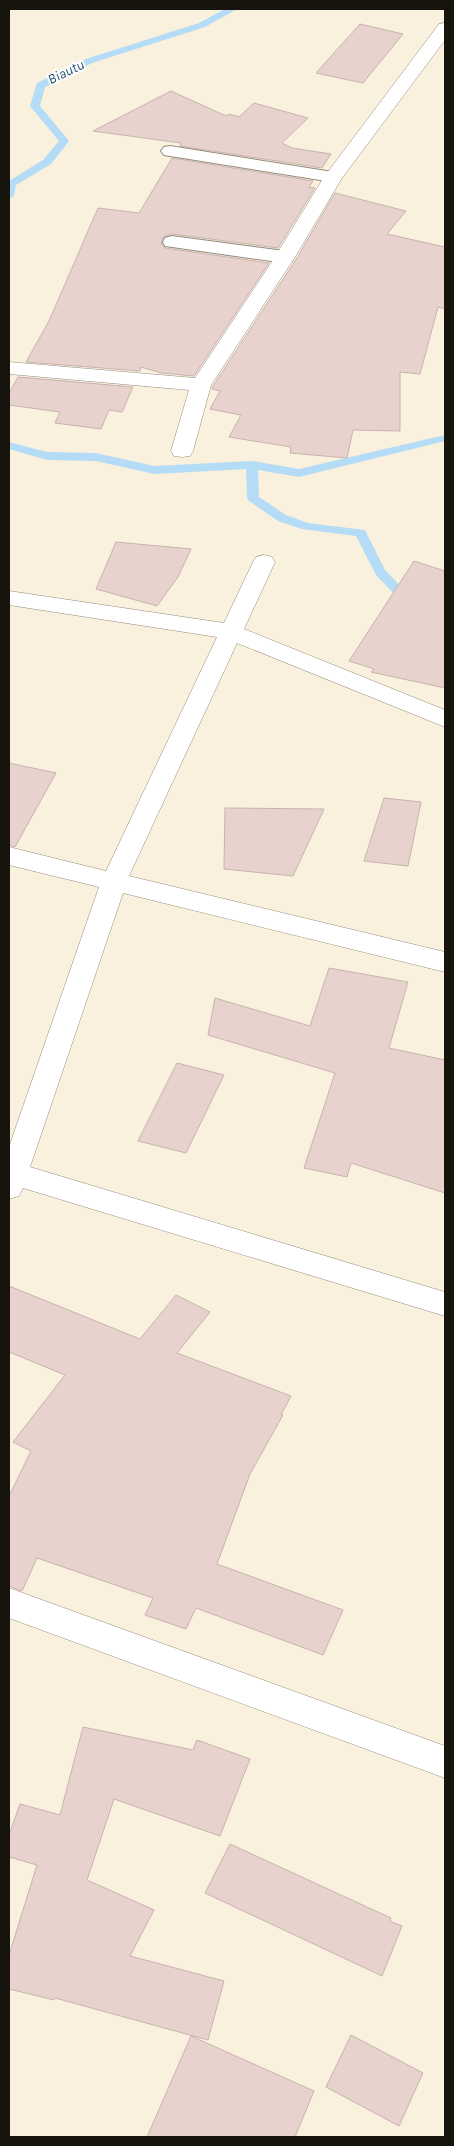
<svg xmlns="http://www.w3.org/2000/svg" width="454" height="2146" font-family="Karla,sans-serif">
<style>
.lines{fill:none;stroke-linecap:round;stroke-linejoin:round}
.stream{fill:#b5dcf6;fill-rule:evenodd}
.building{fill:#e8d2cd;stroke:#c8b3ae}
.service-casing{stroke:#948b7b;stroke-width:2}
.minor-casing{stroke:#948b7b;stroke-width:1}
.service{fill:#fff;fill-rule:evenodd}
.minor{fill:#fff;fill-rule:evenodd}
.labels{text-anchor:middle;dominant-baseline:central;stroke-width:4;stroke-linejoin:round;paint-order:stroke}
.far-water-label{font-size:14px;font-style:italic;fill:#225371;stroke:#fefefe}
</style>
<rect width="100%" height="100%" fill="#f9f0de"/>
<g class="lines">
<g class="stream">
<polygon points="225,9 237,9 205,27 92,63 45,87 40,106 69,141 51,164 16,185 14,196 9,199 9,181 43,160 59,141 30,106 37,83 86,59 199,23"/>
<polygon points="445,435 445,441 299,477 258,470 259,497 286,515 308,523 365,530 385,570 410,596 445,608 445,616 402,602 376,575 356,536 302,529 278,521 249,501 247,498 246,469 154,474 96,461 47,460 9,449 9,442 47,452 96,453 154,466 252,461 299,469"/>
</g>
</g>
<g class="building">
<polygon points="360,24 403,34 363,83 316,73"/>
<polygon points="171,91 226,116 229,114 239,117 254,103 308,118 282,143 292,148 331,154 322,168 180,146 181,143 93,131"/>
<polygon points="172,158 313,181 309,187 315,188 278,248 172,234 163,237 161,243 165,248 269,263 194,376 161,373 141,367 140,371 26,362 49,321 98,208 139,213"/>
<polygon points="335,193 406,211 387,234 445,247 445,309 438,307 420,374 400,372 400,431 353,430 347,458 290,453 291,447 229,437 241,415 210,409 220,391 212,389 213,386 297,258"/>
<polygon points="18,377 133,387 122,412 109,410 101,429 55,423 60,412 9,405 9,393"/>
<polygon points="116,542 191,549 178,577 157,606 96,589"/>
<polygon points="414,561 445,571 445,688 371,672 374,669 349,661"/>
<polygon points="9,763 56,773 15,847 9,845"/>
<polygon points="384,798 421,802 408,866 364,861"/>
<polygon points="225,808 324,809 293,876 224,869"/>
<polygon points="329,968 408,982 389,1048 445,1060 445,1193 351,1163 347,1177 304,1168 335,1073 208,1035 215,998 310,1026"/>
<polygon points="177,1063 224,1075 186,1153 138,1141"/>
<polygon points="9,1286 140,1339 176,1295 210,1312 177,1353 291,1396 281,1415 283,1415 250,1474 217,1564 343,1610 323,1655 196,1608 186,1629 145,1615 153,1598 37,1558 22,1591 9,1586 9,1496 31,1451 13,1442 65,1375 9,1352"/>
<polygon points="83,1727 193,1750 197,1740 250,1759 220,1836 114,1799 87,1880 154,1910 130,1956 224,1981 208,2040 55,1998 54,2000 9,1989 9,1955 37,1865 9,1857 9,1835 20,1804 60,1815"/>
<polygon points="230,1844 391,1918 390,1921 402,1926 382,1976 205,1893"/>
<polygon points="351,2035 423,2073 399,2126 326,2087"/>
<polygon points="191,2036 314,2091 295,2137 147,2137"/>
</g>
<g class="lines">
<g class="service-casing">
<g id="service">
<polygon points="170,146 333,172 339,173 342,177 339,181 333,182 164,155 161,151 164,147"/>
<polygon points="172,236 285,251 292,253 294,257 292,261 285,263 165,246 163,242 165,238"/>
</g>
</g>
<g class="minor-casing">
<g id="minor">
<polygon points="445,23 445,40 342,178 295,257 211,385 193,451 190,456 182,457 174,456 171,451 189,390 9,374 9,362 195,378 275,257 324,177 439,24"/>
<polygon points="264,555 272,557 275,562 244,629 445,710 445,727 237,643 129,876 445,952 445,972 123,893 30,1167 445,1292 445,1316 23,1188 19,1196 9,1199 9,1147 99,887 9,865 9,847 106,871 217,637 9,605 9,591 224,623 253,562 256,557"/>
<polygon points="9,1588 445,1746 445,1778 9,1618"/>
</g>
</g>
<use href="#service" class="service"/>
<use href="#minor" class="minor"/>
</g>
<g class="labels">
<g class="far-water-label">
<text transform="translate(66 72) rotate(-26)">Biautu</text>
</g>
</g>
<rect width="454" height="2146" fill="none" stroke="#17140e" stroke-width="20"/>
</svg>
